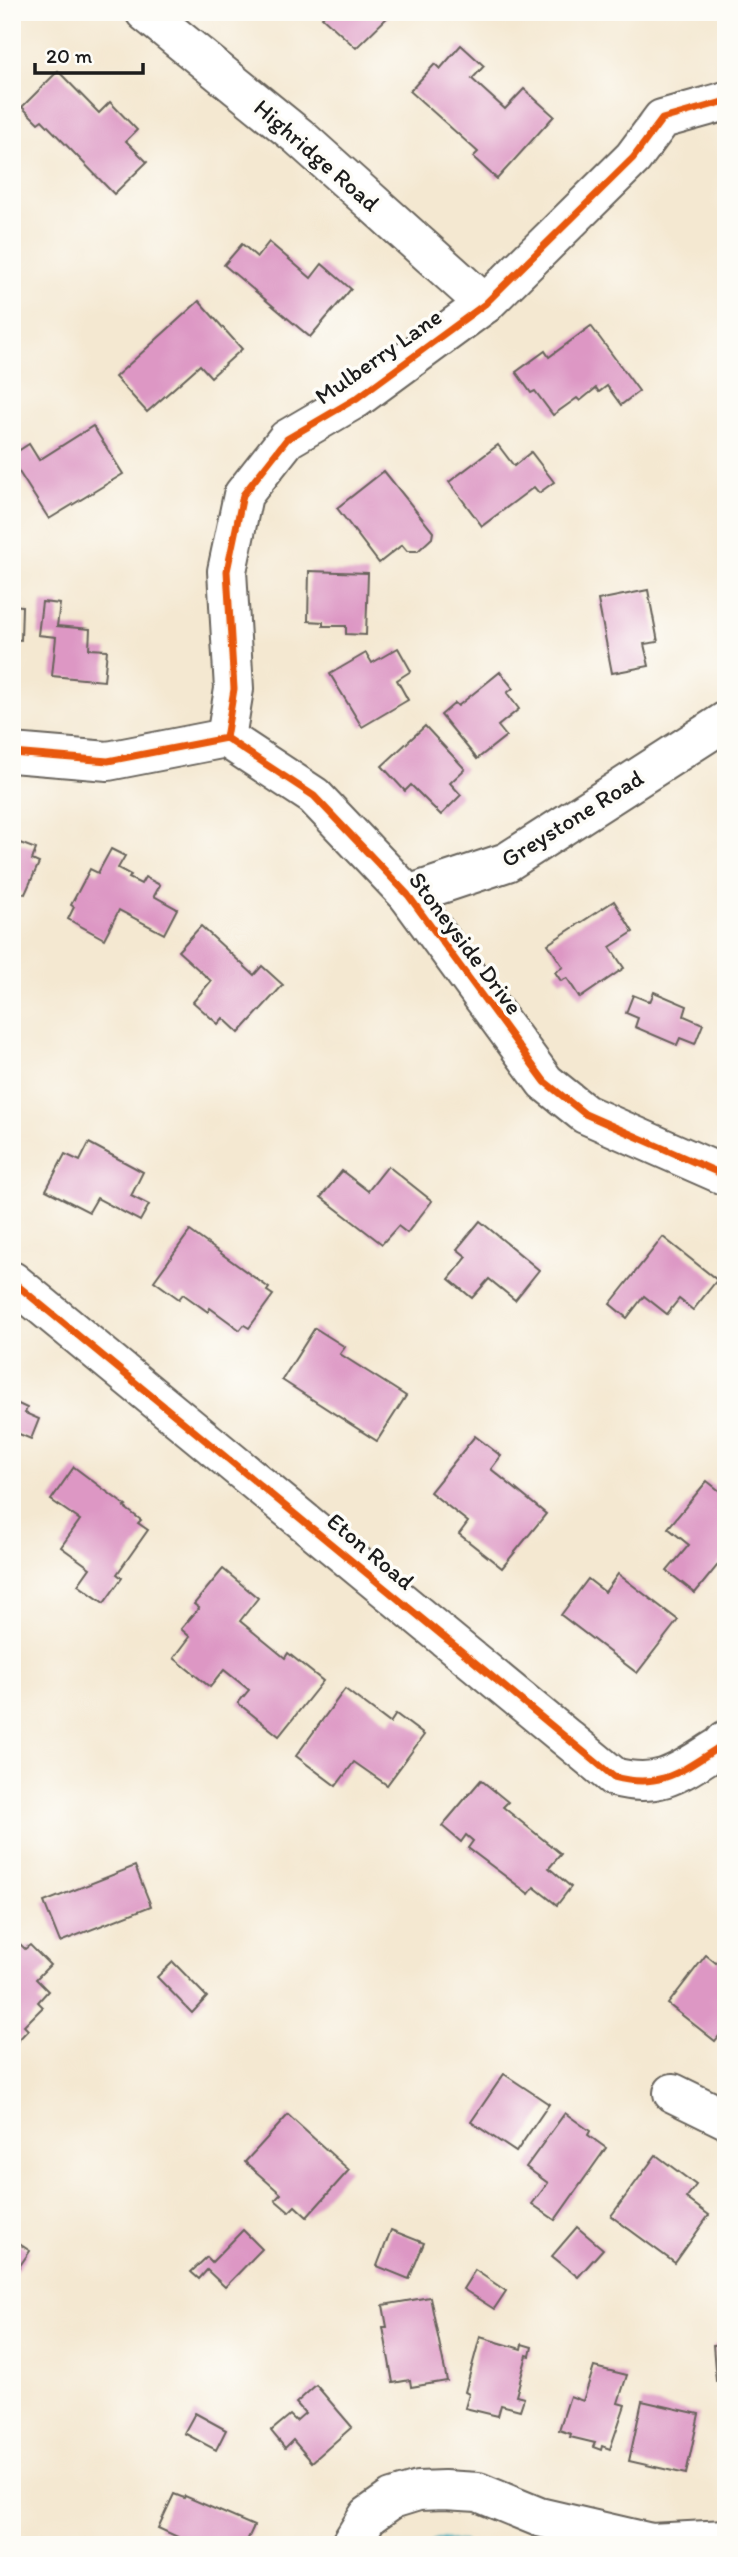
<svg xmlns="http://www.w3.org/2000/svg" width="738" height="2557" font-family="Itim,sans-serif">
<style>
.lines{fill:none;stroke-linecap:round;stroke-linejoin:round}
.stream{stroke:#45b2c2;stroke-width:10}
.building{fill:#dd97c4}
.minor-casing{stroke:#68635b;stroke-width:42}
.minor{stroke:#fff;stroke-width:38}
.cycleway-casing{stroke:#fdfcf7;stroke-width:11}
.cycleway{stroke:#e8590c;stroke-width:7}
.labels{text-anchor:middle;dominant-baseline:central;stroke-width:7;stroke-linejoin:round;paint-order:stroke}
.street-label{font-size:24px;fill:#1c1c1c;stroke:#fdfcf7}
</style>
<rect width="100%" height="100%" fill="#fdfcf7"/>
<filter id="ink" filterUnits="userSpaceOnUse"><feTurbulence type="fractalNoise" baseFrequency=".0143" numOctaves="2"/><feDisplacementMap in="SourceGraphic" scale="14" xChannelSelector="R" yChannelSelector="G"/><feConvolveMatrix kernelMatrix="1 2 1 2 8 2 1 2 1" color-interpolation-filters="sRGB"/></filter>
<filter id="wash" filterUnits="userSpaceOnUse"><feTurbulence type="fractalNoise" baseFrequency=".00686" numOctaves="4" result="noise"/><feDisplacementMap in="SourceGraphic" scale="28" xChannelSelector="R" yChannelSelector="G"/><feGaussianBlur stdDeviation="1.57" result="paint"/><feColorMatrix in="noise" values="0 0 0 0 0 0 0 0 0 0 0 0 0 0 0 0 0 1.4 0 .05"/><feComposite in="paint" operator="in"/></filter>
<g filter="url(#wash)">
<rect width="100%" height="100%" fill="#f4e8d1"/>
<g class="lines">
<polyline class="stream" points="434,2545 438,2543 462,2545"/>
</g>
<g id="blocks">
<g class="building">
<polygon points="322,12 393,12 356,48 322,17 325,14"/>
<polygon points="461,45 484,66 472,79 505,109 524,89 554,116 497,179 473,157 478,152 410,91 435,64 440,69"/>
<polygon points="58,71 99,113 110,102 137,130 126,141 147,162 114,194 42,120 38,123 22,107"/>
<polygon points="269,242 311,278 322,264 351,289 310,337 224,265 242,244 257,257"/>
<polygon points="199,301 242,349 211,377 200,365 147,412 115,377"/>
<polygon points="591,326 639,391 621,405 607,386 599,392 596,388 580,401 577,398 553,415 535,391 531,393 516,372 545,351 549,357"/>
<polygon points="93,426 123,474 49,519 12,461 12,455 29,444 39,460"/>
<polygon points="498,445 514,466 531,452 554,482 539,493 534,487 482,526 449,482"/>
<polygon points="384,471 433,532 432,538 418,551 407,551 402,545 379,563 337,508"/>
<polygon points="309,571 368,573 366,635 346,634 346,626 323,626 323,622 308,621"/>
<polygon points="648,590 658,642 644,644 649,666 612,673 598,600"/>
<polygon points="42,602 60,604 57,626 90,629 89,649 107,650 104,681 52,676 56,637 38,635"/>
<polygon points="12,605 22,606 21,640 12,639"/>
<polygon points="398,648 411,671 397,680 408,700 362,727 330,674 366,653 372,663"/>
<polygon points="500,672 513,688 507,693 519,709 498,726 506,736 477,759 441,715 455,703 458,706"/>
<polygon points="425,726 465,769 450,783 461,795 441,815 411,785 405,791 382,766"/>
<polygon points="12,840 36,849 32,860 39,863 25,894 12,889"/>
<polygon points="111,849 125,856 118,868 131,875 129,878 141,884 145,877 160,885 154,896 177,909 164,934 119,910 104,939 68,919 74,907 71,905 90,869 98,873"/>
<polygon points="614,901 633,932 610,947 624,968 580,998 567,978 561,981 555,972 563,967 548,944"/>
<polygon points="201,926 254,975 262,966 283,985 239,1033 223,1018 218,1024 193,1002 211,981 178,951"/>
<polygon points="654,992 687,1006 684,1016 703,1024 695,1044 680,1038 677,1045 635,1027 638,1018 626,1013 633,995 650,1002"/>
<polygon points="89,1143 143,1172 131,1196 149,1205 140,1221 97,1198 89,1212 46,1190 65,1154 80,1161"/>
<polygon points="388,1166 432,1201 407,1233 398,1226 382,1244 321,1197 342,1171 368,1191"/>
<polygon points="480,1221 539,1270 515,1300 489,1279 472,1298 449,1279 467,1257 457,1249"/>
<polygon points="190,1231 269,1288 267,1291 273,1295 249,1328 244,1325 240,1330 210,1308 208,1312 183,1294 179,1299 154,1281"/>
<polygon points="663,1237 717,1280 693,1310 679,1299 667,1314 644,1296 627,1318 610,1304"/>
<polygon points="315,1328 345,1347 340,1354 406,1396 377,1441 282,1380"/>
<polygon points="12,1401 27,1408 25,1413 39,1419 31,1439 12,1431"/>
<polygon points="475,1436 501,1456 491,1469 546,1514 502,1568 459,1534 468,1522 430,1492"/>
<polygon points="74,1467 126,1506 124,1507 141,1520 138,1523 148,1530 117,1574 122,1578 104,1603 78,1585 90,1568 61,1547 80,1520 51,1500"/>
<polygon points="707,1481 726,1496 726,1555 695,1593 667,1571 689,1545 668,1528"/>
<polygon points="223,1569 258,1598 240,1621 285,1658 288,1653 323,1681 279,1736 238,1703 249,1690 224,1670 210,1687 174,1658 190,1637 181,1629 199,1608 194,1604"/>
<polygon points="618,1574 678,1620 637,1673 561,1615 588,1579 605,1592"/>
<polygon points="345,1689 390,1723 396,1714 424,1735 387,1785 354,1762 336,1786 296,1756"/>
<polygon points="481,1780 508,1802 503,1807 561,1854 549,1868 571,1887 557,1905 534,1887 529,1894 468,1848 473,1841 466,1835 461,1842 442,1826"/>
<polygon points="135,1866 151,1906 60,1942 44,1902"/>
<polygon points="12,1936 25,1949 30,1945 50,1965 36,1979 48,1991 38,2002 43,2007 24,2026 28,2030 12,2047"/>
<polygon points="726,1950 726,2027 715,2041 668,2004 706,1955 716,1963"/>
<polygon points="173,1962 207,1997 192,2013 157,1977"/>
<polygon points="504,2074 549,2104 516,2152 471,2122"/>
<polygon points="565,2113 590,2131 588,2135 606,2148 555,2220 532,2204 548,2183 526,2167"/>
<polygon points="288,2115 349,2170 307,2217 295,2206 289,2212 275,2200 281,2194 245,2162"/>
<polygon points="656,2155 696,2185 686,2198 709,2215 675,2263 611,2216"/>
<polygon points="577,2227 603,2249 578,2277 552,2256"/>
<polygon points="243,2230 262,2249 225,2287 207,2270 199,2279 191,2272 207,2257 212,2262"/>
<polygon points="391,2230 424,2243 409,2279 377,2266"/>
<polygon points="12,2239 30,2251 12,2277"/>
<polygon points="475,2270 506,2291 494,2309 463,2289"/>
<polygon points="430,2297 447,2381 411,2387 410,2380 393,2383 383,2327 387,2327 383,2305"/>
<polygon points="480,2337 521,2349 522,2344 532,2347 530,2356 527,2355 516,2396 524,2398 520,2410 501,2405 498,2416 465,2408 469,2394 465,2392"/>
<polygon points="726,2344 726,2380 716,2381 713,2345"/>
<polygon points="594,2367 627,2375 618,2403 625,2405 610,2449 602,2446 601,2450 593,2447 595,2443 570,2437 571,2434 559,2430 570,2396 583,2401"/>
<polygon points="316,2385 352,2427 312,2462 293,2440 285,2448 271,2431 290,2415 296,2421 305,2413 296,2403"/>
<polygon points="642,2401 699,2414 686,2474 629,2461"/>
<polygon points="195,2413 226,2430 216,2450 184,2433"/>
<polygon points="174,2494 184,2498 185,2496 254,2526 245,2545 195,2545 158,2528"/>
</g>
</g>
</g>
<g filter="url(#ink)">
<use href="#blocks" fill-opacity="0" stroke="#68635b" stroke-width="2"/>
<g class="lines">
<g class="minor-casing">
<g id="minor">
<polyline points="145,12 298,136 485,304"/>
<polyline points="226,738 234,689 227,571 243,495 287,439 357,398 485,304 633,158 662,119 726,101"/>
<polyline points="12,753 108,761 226,738 314,796 408,895 545,1082 585,1114 726,1176"/>
<polyline points="408,895 507,862 726,721"/>
<path d="M12,1281L614,1777C662,1790 682,1770 721,1746L726,1740"/>
<polyline points="673,2093 726,2119"/>
<polyline points="350,2545 368,2516 392,2499 418,2491 444,2490 478,2492 539,2517 651,2543 726,2539"/>
</g>
</g>
<use href="#minor" class="minor"/>
<g class="cycleway-casing">
<g id="cycleway">
<polyline points="226,738 234,689 227,571 243,495 287,439 357,398 485,304 633,158 662,119 726,101"/>
<polyline points="12,753 108,761 226,738 314,796 408,895 545,1082 585,1114 726,1176"/>
<path d="M12,1281L614,1777C662,1790 682,1770 721,1746L726,1740"/>
</g>
</g>
<use href="#cycleway" class="cycleway"/>
</g>
</g>
<g class="labels">
<g class="street-label">
<text transform="translate(317 155) rotate(41)">Highridge Road</text>
<text transform="translate(378 356) rotate(-35)">Mulberry Lane</text>
<text transform="translate(572 818) rotate(-32)">Greystone Road</text>
<text transform="translate(466 943) rotate(53)">Stoneyside Drive</text>
<text transform="translate(371 1551) rotate(40)">Eton Road</text>
</g>
</g>
<rect width="738" height="2557" fill="none" stroke="#fdfcf7" stroke-width="42"/>
<path d="M35 63v10h108v-10" fill="none" stroke="#1c1c1c" stroke-width="3.5"/>
<text x="46" y="63" font-size="21" fill="#1c1c1c" stroke="#fdfcf7" stroke-width="5" paint-order="stroke">20 m</text>
</svg>
